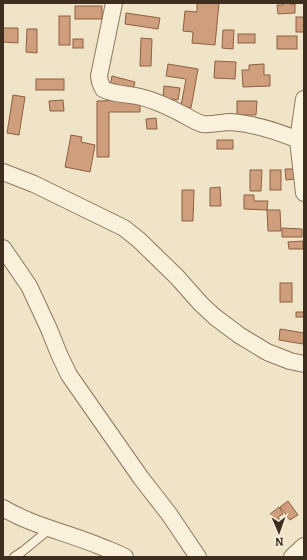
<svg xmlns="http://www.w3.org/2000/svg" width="307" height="560" font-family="Bitter,serif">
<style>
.building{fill:#cf9f7d;stroke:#8d5f41}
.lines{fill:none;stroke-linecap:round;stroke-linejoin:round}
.service-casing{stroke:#8d765c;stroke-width:10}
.minor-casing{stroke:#8d765c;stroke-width:18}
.service{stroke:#faf1dc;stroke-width:8}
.minor{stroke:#faf1dc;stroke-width:16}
</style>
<rect width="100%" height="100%" fill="#f0e4c8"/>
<g class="building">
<polygon points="197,3 219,3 215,45 192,43 193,32 183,31 185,11 197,12"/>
<polygon points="283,3 290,3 290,4 295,4 295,13 278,14 277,5 283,5"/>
<rect x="75" y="6" width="27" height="13"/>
<polygon points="126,13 160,18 158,29 125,24"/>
<rect x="59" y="16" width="11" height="29"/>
<rect x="296" y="17" width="8" height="15"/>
<polygon points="3,28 18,28 18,43 3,42"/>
<polygon points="27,29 37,29 37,53 26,52"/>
<polygon points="223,30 234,30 233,49 222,48"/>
<rect x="238" y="34" width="17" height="9"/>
<rect x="277" y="36" width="20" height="13"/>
<polygon points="141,38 152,39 151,66 140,66"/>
<rect x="73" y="39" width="10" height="9"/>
<polygon points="215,61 236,62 235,79 214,78"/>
<polygon points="168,64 198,69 191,108 181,106 186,79 166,76"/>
<polygon points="264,64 264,75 270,75 270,86 243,87 242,70 249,70 249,65"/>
<polygon points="112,76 135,82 132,92 110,86"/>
<rect x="36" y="79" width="28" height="11"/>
<polygon points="164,86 180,88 178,100 163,98"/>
<polygon points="13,95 25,97 19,135 7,133"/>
<polygon points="63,100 64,111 50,111 49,101"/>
<polygon points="140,100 140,112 109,112 109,157 97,157 97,101"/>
<polygon points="237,101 257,101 256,115 237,115"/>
<polygon points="156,118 157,129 147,129 146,119"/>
<polygon points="71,135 82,137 81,142 95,145 90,172 65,167"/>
<rect x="217" y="140" width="16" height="9"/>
<polygon points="285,169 296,169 297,179 286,180"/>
<polygon points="250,170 262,170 261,191 250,191"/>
<rect x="270" y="170" width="11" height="20"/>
<polygon points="220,187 221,206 210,206 210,188"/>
<polygon points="182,190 194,190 193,221 182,221"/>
<polygon points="244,195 254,195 254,201 268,201 267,210 244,209"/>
<polygon points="267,210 280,210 281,231 268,231"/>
<polygon points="282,228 302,229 302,237 282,237"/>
<polygon points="303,241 303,249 289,249 288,242"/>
<rect x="280" y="283" width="12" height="19"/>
<rect x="296" y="312" width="8" height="5"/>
<polygon points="280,329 304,333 303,344 279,340"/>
<polygon points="288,501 298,515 290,520 280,507"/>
<polygon points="279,507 283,514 278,517 283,523 278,526 269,515"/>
</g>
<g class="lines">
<g class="service-casing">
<polyline id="service" points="14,557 23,551 51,528"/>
</g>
<g class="minor-casing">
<g id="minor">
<path d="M114,3L99,76L100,82L103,89C113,94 125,94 136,96C152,99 169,107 184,115C190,118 197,123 203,124C212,125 222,122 231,122C254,124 277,131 298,140"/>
<polyline points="304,99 298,140 304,193"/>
<polyline points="3,172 34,184 124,228 139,240 177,277 201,304 215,317 239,335 267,352 290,361 304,364"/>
<polyline points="3,248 29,286 49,329 59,354 69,375 141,478 169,514 198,557"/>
<path d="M3,508C33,526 69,533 102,547C109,550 118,553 125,557"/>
<polyline points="292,557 304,546"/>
</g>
</g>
<use href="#service" class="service"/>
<use href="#minor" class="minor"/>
</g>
<rect width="307" height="560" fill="none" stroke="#3d2e20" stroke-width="8"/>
<g transform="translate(279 532) rotate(178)" stroke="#f7eed8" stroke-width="3" paint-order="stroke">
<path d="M0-3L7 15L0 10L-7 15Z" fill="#3d2e20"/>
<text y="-6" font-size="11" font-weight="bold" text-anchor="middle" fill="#3d2e20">N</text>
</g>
</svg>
